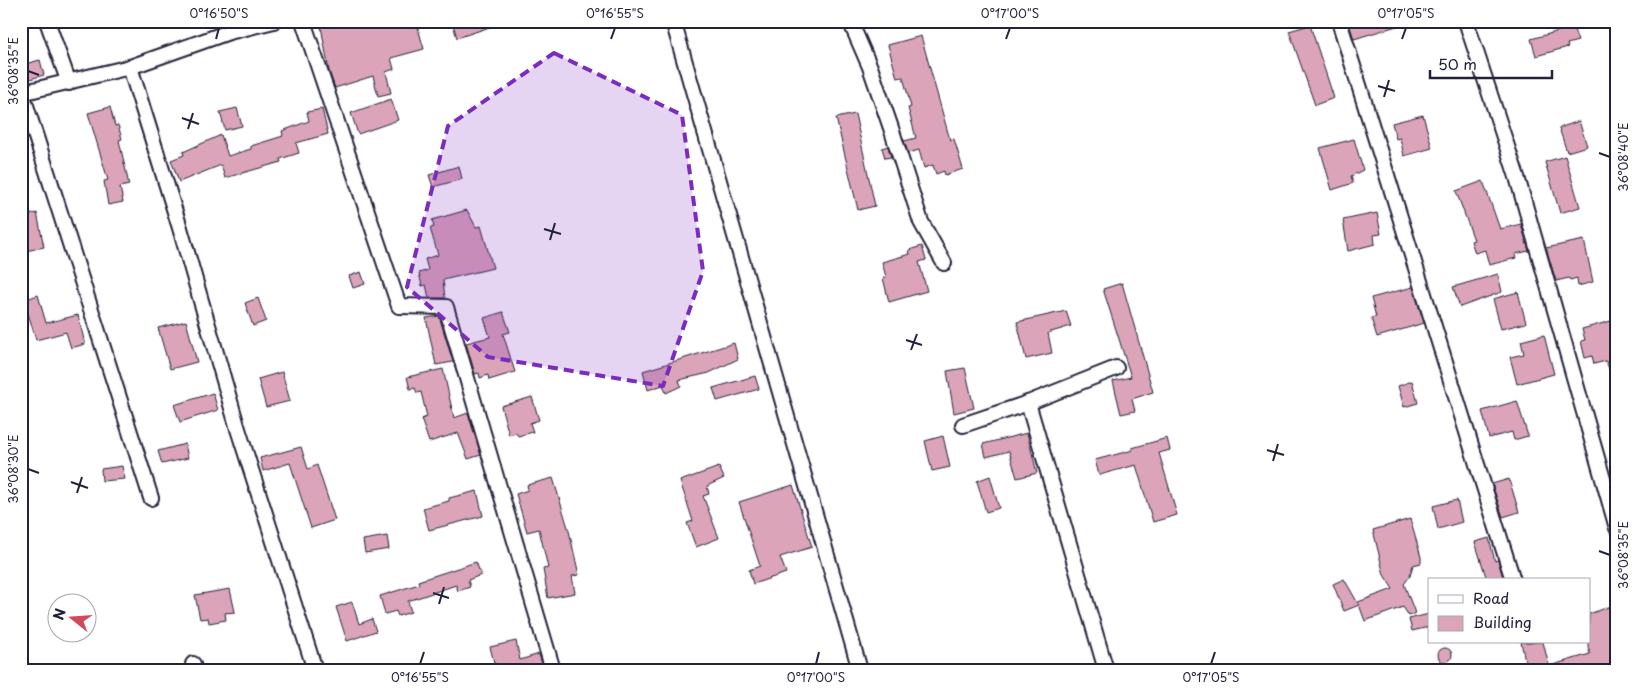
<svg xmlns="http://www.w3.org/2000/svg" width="1638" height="691" font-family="'Playpen Sans',sans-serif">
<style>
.building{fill:#dba4b9;stroke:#22223b}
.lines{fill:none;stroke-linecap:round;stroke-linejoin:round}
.street-casing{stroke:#22223b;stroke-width:18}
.street{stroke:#fff;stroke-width:14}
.marked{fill:#7b2cbf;fill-opacity:0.2;stroke:#7b2cbf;stroke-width:4;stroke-dasharray:10 6;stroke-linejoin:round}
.ticks{fill:none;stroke:#22223b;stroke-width:2}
.neatline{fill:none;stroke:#22223b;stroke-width:2}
.ticks-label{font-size:12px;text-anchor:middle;fill:#22223b}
</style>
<rect width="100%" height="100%" fill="#fff"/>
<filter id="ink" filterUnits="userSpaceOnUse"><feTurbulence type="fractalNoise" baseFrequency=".02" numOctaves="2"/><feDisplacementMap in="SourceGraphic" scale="10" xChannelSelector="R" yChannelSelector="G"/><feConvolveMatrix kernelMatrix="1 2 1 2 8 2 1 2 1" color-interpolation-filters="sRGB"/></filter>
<g filter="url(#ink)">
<g class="building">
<polygon points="320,21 416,21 424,49 391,58 394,69 386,72 391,93 378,96 373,76 335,88 329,71"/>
<polygon points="452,21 498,21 499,24 457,38"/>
<polygon points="1348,21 1400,21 1400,25 1354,39"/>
<polygon points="1310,25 1334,98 1315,105 1289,31"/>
<polygon points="1573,27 1578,41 1567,44 1568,47 1536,56 1531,39"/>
<polygon points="921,36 950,140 954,139 963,169 945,175 944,171 936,174 933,165 924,168 919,150 908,153 904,141 916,138 908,108 911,107 903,77 897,78 888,45"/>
<polygon points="40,60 44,75 23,81 21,65"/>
<polygon points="391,99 398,120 358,134 351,113"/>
<polygon points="110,107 115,126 118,125 122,139 119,140 129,185 120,187 123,202 108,205 104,181 108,180 88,113"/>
<polygon points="237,108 242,126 225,130 220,112"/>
<polygon points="322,109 328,134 296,143 299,153 280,159 281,162 225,178 221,165 179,182 171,160 184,155 183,152 221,135 228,156 251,149 251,146 283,136 282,131 309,121 307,112"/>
<polygon points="855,114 875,206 858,210 836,118"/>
<polygon points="1423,115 1432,148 1404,156 1400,138 1396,139 1392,123"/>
<polygon points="1579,121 1587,146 1567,152 1559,128"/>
<polygon points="1354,139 1363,170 1351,176 1353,183 1332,190 1320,148"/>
<polygon points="888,146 891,157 885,158 882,148"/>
<polygon points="1565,156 1580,207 1560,213 1545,162"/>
<polygon points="459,166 462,179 433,187 429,175"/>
<polygon points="1483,181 1500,229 1521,224 1529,251 1515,254 1516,258 1489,265 1485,250 1475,253 1471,241 1474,240 1456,191"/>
<polygon points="467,210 476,227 481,226 493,268 443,280 445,298 429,298 426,285 422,286 419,273 428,270 425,259 438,255 430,228 434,227 432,220"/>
<polygon points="37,213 44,247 21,252 21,217"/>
<polygon points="1377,213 1381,234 1374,235 1375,244 1348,251 1343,220"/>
<polygon points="1584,240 1593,282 1578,286 1577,278 1570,280 1569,278 1556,281 1546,248"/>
<polygon points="922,246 926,260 919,262 927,291 889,302 883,278 886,277 882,262 910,254 909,250"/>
<polygon points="361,272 365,284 353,288 349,276"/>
<polygon points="1498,274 1502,292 1460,307 1453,287"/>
<polygon points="1122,283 1153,392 1132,399 1135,411 1121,414 1113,381 1131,377 1103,289"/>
<polygon points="1413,287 1424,323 1377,337 1371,318 1376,317 1371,298"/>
<polygon points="1518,292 1526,323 1501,329 1493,299"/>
<polygon points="38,295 46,323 78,315 85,344 71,348 66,332 36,340 24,300"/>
<polygon points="258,298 266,321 253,326 245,303"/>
<polygon points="1066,311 1071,326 1048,333 1052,353 1026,359 1017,322"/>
<polygon points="503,312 510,332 503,334 515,372 489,380 488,375 480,378 479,373 475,374 466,343 490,337 484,318"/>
<polygon points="439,316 453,362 436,365 426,318"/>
<polygon points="186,321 197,362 170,369 158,328"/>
<polygon points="1611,321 1617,341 1615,385 1606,361 1594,364 1592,356 1585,358 1581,341 1585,340 1582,329"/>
<polygon points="1544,335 1554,374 1517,384 1510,357 1524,354 1521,341"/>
<polygon points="734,343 738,359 709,373 679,380 681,386 666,393 663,385 648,390 643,371"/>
<polygon points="965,368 974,408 954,413 947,371"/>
<polygon points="443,369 454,418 468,413 481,455 468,459 458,433 429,442 421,419 427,417 421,392 417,393 415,388 410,389 407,377"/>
<polygon points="282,372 290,401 266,407 258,379"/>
<polygon points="755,376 759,389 717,401 713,388"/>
<polygon points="1412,381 1418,403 1404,407 1398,386"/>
<polygon points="213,393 218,410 180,422 174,405"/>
<polygon points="532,397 539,420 530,423 533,432 518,436 516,433 509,435 501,406"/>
<polygon points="1517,401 1528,436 1514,440 1512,432 1489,438 1482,411"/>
<polygon points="1027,433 1037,473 1017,478 1009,451 986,457 983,444"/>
<polygon points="943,436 950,467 932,471 925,441"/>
<polygon points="1167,438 1170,450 1159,453 1177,515 1153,522 1136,465 1099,475 1095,460 1133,450 1132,448"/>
<polygon points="185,444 188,458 162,464 158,451"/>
<polygon points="301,447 308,469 317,465 335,520 311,528 290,463 263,471 260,458"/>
<polygon points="122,466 125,479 102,481 101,469"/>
<polygon points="719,467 724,478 707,486 709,494 703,496 719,538 696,547 687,523 693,521 680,481"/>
<polygon points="990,476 999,508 986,512 977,481"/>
<polygon points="553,478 569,531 579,575 572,576 575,593 548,598 543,569 548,568 539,529 527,532 516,494 528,490 527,485"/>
<polygon points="1509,479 1519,512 1503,517 1492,484"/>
<polygon points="793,485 812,547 780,557 786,573 753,584 749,570 760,566 739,502"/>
<polygon points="477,491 483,516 429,530 423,508 449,501 449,498"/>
<polygon points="1457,500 1462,522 1438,529 1433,506"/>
<polygon points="1410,519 1421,557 1421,563 1413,565 1410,576 1404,584 1415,613 1409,616 1403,607 1365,621 1358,602 1393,589 1384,575 1373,530"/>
<polygon points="387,536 389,549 365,553 363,540"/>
<polygon points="1489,538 1495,561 1498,560 1504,580 1487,580 1475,542"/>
<polygon points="476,562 481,575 468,580 470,587 458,591 456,585 408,601 411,612 398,616 396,611 385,614 380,596 419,584 418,581"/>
<polygon points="1344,579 1359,605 1344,611 1333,584"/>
<polygon points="230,589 235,612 225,613 226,620 209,623 208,618 200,619 195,595"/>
<polygon points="352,602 359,624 372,619 376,631 347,641 336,607"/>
<polygon points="1617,604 1617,670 1527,670 1521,642 1543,642 1549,666 1590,654 1588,647 1589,614"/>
<polygon points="1429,614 1429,627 1412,631 1409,619"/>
<polygon points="516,641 520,660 539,654 544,670 496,670 490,647"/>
<circle cx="1445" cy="655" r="7"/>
</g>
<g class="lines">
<g class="street-casing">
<g id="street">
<polyline points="47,21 69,83"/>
<polyline points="303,21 399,306 446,307 553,670"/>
<polyline points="673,21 860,670"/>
<polyline points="850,21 870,67 891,128 921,222 944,263"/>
<polyline points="1339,21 1513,580"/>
<polyline points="1466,21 1517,177 1617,528"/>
<polyline points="130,67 180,228 238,429 315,670"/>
<polyline points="21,93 130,67 229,32 274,21"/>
<polyline points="22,93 151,498"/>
<polyline points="1028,403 1106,670"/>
<polyline points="963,425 1028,403 1116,368"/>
<polyline points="193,664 194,670"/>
</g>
</g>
<use href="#street" class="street"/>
</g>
</g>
<path class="marked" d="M554,53L682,115L703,271L663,386L488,357L407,287L448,126Z"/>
<path class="ticks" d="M216,39L219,28M611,39L615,28M1006,39L1010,28M1402,39L1406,28M28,71L39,75M1378,86L1395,91M1384,97L1389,80M182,118L199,124M188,129L193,113M1599,153L1610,157M544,229L561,234M550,240L555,223M906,340L922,345M911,350L917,334M1267,450L1284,455M1273,461L1278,444M28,469L39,473M71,482L88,488M77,493L82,477M1599,551L1610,555M433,593L449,598M439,604L444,587M420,664L424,652M816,664L819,652M1211,664L1215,652"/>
<rect width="1638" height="691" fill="none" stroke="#fff" stroke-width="55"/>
<rect x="1428" y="578" width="162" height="65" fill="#ffffff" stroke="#a7a7b1"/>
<rect x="1438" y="595" width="25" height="8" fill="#ffffff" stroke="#a7a7b1"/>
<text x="1473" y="604" font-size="15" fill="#22223b">Road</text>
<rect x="1438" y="616" width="25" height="15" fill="#dba4b9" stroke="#a7a7b1"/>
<text x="1473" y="628" font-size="15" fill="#22223b">Building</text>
<g transform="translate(72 618) rotate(287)"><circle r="24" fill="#ffffff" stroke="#a7a7b1"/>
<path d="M0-4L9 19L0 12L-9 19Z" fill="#d1495b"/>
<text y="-8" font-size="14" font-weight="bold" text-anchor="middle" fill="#22223b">N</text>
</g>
<path d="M1430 70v8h122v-8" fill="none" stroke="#22223b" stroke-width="2.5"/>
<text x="1438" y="70" font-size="15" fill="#22223b" stroke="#ffffff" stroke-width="4" paint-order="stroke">50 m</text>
<rect x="28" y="28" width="1582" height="636" class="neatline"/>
<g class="ticks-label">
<text x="219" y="18">0°16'50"S</text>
<text x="615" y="18">0°16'55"S</text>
<text x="1010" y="18">0°17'00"S</text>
<text x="1406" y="18">0°17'05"S</text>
<text transform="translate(14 71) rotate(-90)" y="4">36°08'35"E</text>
<text transform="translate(1624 157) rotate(-90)" y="4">36°08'40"E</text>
<text transform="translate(14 469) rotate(-90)" y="4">36°08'30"E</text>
<text transform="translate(1624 555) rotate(-90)" y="4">36°08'35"E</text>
<text x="420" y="682">0°16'55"S</text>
<text x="816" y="682">0°17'00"S</text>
<text x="1211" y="682">0°17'05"S</text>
</g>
</svg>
